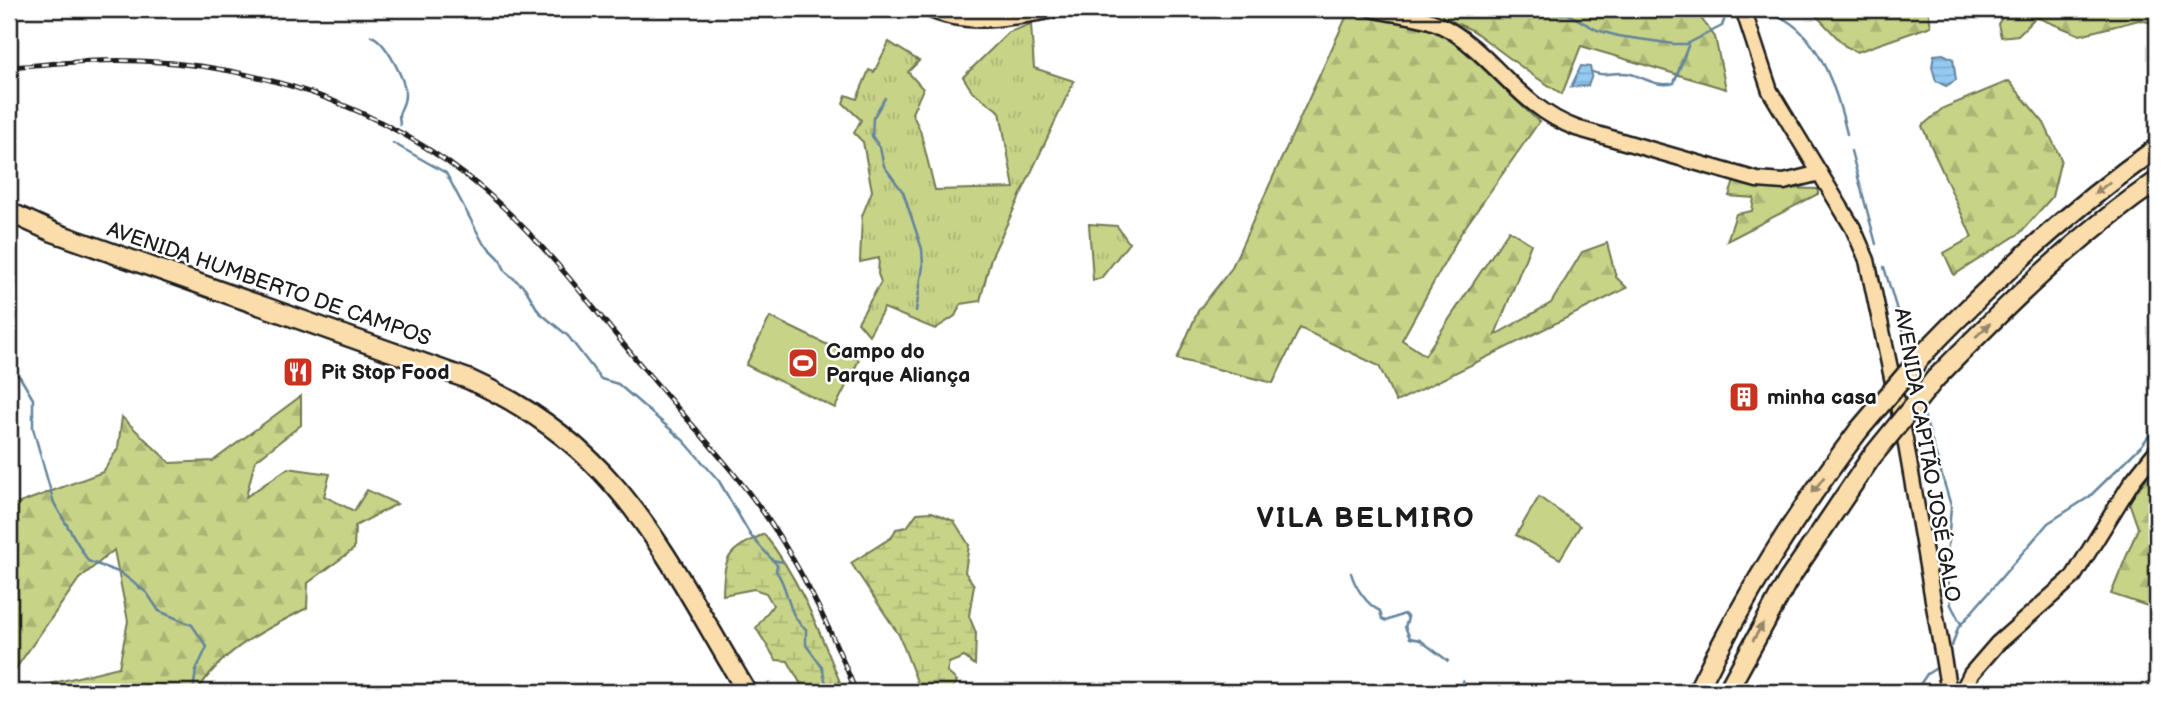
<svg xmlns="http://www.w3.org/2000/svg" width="2166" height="701" font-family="'Balsamiq Sans',sans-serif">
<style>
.grass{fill:url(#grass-tufts);stroke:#727852;stroke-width:2}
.forest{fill:url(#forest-firs);stroke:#727852;stroke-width:2}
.wetland{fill:url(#wetland-marsh);stroke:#727852;stroke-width:2}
.green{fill:#c7d387;stroke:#727852;stroke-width:2}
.water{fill:url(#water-rules);stroke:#64849c;stroke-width:2}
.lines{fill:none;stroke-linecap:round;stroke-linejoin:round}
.stream{stroke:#64849c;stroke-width:2.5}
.major-casing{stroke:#1c1c1c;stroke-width:19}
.highway-casing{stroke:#1c1c1c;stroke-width:23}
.major{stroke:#faddab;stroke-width:14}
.highway{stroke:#faddab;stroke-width:18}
.rail-casing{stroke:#1c1c1c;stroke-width:5}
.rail{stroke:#fff;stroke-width:2.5;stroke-dasharray:8;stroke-linecap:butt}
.highway-bridge-casing{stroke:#1c1c1c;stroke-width:23;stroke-linecap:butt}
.highway-bridge{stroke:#faddab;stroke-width:18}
.oneway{fill:#96866b}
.labels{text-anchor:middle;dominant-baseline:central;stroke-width:5;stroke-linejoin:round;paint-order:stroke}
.street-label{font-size:21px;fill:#1c1c1c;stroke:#fff}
.poi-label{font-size:21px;font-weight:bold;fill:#1c1c1c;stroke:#fff;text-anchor:start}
.district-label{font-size:28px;font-weight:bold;letter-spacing:2px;fill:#1c1c1c;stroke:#fff}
</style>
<defs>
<pattern id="grass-tufts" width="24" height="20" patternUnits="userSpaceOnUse" patternTransform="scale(1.75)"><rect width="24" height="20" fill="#c7d387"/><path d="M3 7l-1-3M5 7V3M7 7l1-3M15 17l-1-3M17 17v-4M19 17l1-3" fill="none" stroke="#aab574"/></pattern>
<pattern id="forest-firs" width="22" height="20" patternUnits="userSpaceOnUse" patternTransform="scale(1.75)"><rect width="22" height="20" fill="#c7d387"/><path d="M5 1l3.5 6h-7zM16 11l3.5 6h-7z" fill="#aab574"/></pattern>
<pattern id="wetland-marsh" width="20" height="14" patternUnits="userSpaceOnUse" patternTransform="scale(1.75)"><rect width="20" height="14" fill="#c7d387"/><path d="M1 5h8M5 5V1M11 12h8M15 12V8" fill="none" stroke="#aab574"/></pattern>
<pattern id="water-rules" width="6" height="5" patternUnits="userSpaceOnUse" patternTransform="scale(1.75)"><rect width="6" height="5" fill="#94c9f2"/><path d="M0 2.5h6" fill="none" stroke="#7faccf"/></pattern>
</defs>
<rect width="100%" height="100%" fill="#fff"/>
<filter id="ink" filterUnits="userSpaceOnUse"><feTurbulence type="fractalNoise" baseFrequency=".0143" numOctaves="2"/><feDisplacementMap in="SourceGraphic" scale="14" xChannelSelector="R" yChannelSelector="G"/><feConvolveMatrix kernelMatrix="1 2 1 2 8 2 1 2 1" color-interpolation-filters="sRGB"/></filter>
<g filter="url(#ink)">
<g class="grass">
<polygon points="1031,24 1034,68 1074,81 991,258 980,301 961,304 955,316 935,329 884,308 869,335 858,322 881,282 878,274 879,258 860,262 862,216 872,191 863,142 854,133 861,120 843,103 846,95 857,99 869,70 874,72 889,42 919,61 908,72 923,89 912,113 920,130 935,190 1014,188 1000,112 972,91 963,77 1009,32"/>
<polygon points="1089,224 1117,226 1129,243 1101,278 1093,280"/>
</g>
<g class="forest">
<polygon points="1424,9 1694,9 1715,37 1726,89 1581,46 1562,94 1531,74 1472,30"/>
<polygon points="1810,9 1928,9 1931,26 1857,52 1845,46"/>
<polygon points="2008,9 2154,9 2157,24 2139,20 2080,35 2036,17 2018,35 2001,37 1998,24"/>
<polygon points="1348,13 1441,29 1539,122 1461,233 1402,340 1425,355 1509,230 1531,244 1495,335 1551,303 1582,252 1607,243 1616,277 1627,288 1396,402 1379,366 1300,328 1273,383 1177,359 1198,311 1231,269"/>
<polygon points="2009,81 2044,123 2061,159 2052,197 2020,233 1954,275 1944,253 1972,237 1922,126 1943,108"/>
<polygon points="1734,181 1780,188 1818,189 1818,194 1727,241 1736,214 1752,211 1754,198 1729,196"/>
<path d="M301,396V425L255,461L246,497L288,468L330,474L324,496L354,511L367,490L397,504L355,526L354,549L308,583L307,608C265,630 222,649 197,692H38L41,686L119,667L128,621L114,550L79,579L9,678V507L103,472L118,448L122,417L170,463L213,461Z"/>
<polygon points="2157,464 2157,609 2111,594 2138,528 2129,502"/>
</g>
<g class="wetland">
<polygon points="932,512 954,521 969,545 965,572 974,585 969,616 976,633 975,665 964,657 949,663 947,672 957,681 950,692 921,692 899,635 851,563 892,537 896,529 907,527 917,513"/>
<path d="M764,534C801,580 822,638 844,692H805L788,661L776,660L756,628L773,605L766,593L754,589L723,595C724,555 727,551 764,534Z"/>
</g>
<g class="green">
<polygon points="770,317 859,360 835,408 746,365"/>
<polygon points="1539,497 1580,526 1560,559 1516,535"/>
</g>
<g class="water">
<polygon points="1943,54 1953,59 1956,80 1946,86 1936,81 1932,67 1934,55"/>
<polygon points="1581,66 1590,67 1592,75 1588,86 1571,87"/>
</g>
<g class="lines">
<g class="stream">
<polyline points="1550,9 1552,14 1568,14 1597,30 1618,36 1674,44 1687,44 1722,26 1728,9"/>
<path d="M1754,11C1764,16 1775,14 1786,20C1822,42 1838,94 1847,134"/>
<path d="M371,36C385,40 406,80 405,95C405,104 401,107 399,115L400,125"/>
<path d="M1593,72C1605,78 1617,70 1631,74C1645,78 1659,88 1674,83L1688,46"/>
<polyline points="885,98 873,118 872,136 880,148 884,166 903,192 922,249 923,266 916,311"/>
<path d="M393,143L446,173L482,241L499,258L506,272L525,288L539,312L568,336L601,379L618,384L684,441L719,481L751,536L777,565L776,571C790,589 786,615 806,629V645L822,667L828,692"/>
<polyline points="1851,151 1876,244"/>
<polyline points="1884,267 1911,357"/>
<polyline points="9,369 20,377 33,399 33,428 54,503 88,561 121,573 147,593 159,611 192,625 207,647 196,670 193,692"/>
<polyline points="1915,374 1918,388"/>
<polyline points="1922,408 1951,506 1946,570 1951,605 1961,624"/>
<polyline points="772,560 783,562"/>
<path d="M1351,573C1355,587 1367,605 1380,611L1382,619L1386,621L1404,614L1408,618L1405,627L1410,638L1420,640L1448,661"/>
<polyline points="1952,646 1958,628 2048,523 2089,497 2142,445 2157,425"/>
<polyline points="1463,681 1466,692"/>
<polyline points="1915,692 1927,674 1938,667"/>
</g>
<g class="major-casing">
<g id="major">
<path d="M928,9C968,28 1017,17 1059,9"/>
<path d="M1372,9C1393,15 1420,15 1440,25C1493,51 1515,105 1576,128L1757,180L1784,182L1820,173"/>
<polyline points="1743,9 1770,91 1853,228 1867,260 1905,439 1949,692"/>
<polyline points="1962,692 1971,674 1997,644 2073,577 2133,480 2157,450"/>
</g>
</g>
<g class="highway-casing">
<g id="highway">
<path d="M9,212L53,232L468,379C622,447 665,557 747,692"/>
<path d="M1926,351C1998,276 2072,208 2157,148"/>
<path d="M1935,379C2004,308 2076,236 2157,181"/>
<path d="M1697,692C1744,596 1794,516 1859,430"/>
<polyline points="1727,692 1787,582 1870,459"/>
</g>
</g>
<use href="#major" class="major"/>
<use href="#highway" class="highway"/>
<g class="rail-casing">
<path id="rail" d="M9,67C52,64 96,59 140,61C271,65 406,116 503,207C555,256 599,316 645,370C691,425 743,478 781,539C811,588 835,639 856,692"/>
</g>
<use href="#rail" class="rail"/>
<g class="highway-bridge-casing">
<g id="highway-bridge">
<polyline points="1859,430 1926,351"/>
<polyline points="1870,459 1935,379"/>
</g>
</g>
<use href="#highway-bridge" class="highway-bridge"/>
</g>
<defs><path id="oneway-solid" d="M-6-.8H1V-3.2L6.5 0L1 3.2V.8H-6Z" transform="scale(1.75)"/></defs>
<g class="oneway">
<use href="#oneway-solid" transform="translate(2102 188) rotate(143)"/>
<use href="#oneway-solid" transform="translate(1983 330) rotate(-43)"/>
<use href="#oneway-solid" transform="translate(1818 485) rotate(127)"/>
<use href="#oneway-solid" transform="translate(1758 632) rotate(-60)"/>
</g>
</g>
<defs>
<g id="stadium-square" transform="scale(1.575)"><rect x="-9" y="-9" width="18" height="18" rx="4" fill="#c8321e" stroke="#fff"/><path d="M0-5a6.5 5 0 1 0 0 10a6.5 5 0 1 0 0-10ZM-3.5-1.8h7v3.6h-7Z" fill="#fff"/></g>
<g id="restaurant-square" transform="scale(1.575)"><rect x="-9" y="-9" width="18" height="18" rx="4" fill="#c8321e" stroke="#fff"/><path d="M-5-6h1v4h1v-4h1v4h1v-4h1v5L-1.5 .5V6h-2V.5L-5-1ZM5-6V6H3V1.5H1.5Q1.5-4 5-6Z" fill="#fff"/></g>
<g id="building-square" transform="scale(1.575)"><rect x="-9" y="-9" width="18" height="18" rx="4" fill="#c8321e" stroke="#fff"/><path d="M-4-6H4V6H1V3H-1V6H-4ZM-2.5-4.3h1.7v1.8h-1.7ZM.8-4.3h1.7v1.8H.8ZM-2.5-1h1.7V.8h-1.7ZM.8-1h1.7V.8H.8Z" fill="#fff"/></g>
</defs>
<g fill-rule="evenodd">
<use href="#stadium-square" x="803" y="363"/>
<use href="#restaurant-square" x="298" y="372"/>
<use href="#building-square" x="1744" y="397"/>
</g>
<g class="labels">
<g class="street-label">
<text transform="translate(269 284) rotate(19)">AVENIDA HUMBERTO DE CAMPOS</text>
<text transform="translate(1927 455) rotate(80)">AVENIDA CAPITÃO JOSÉ GALO</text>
</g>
<g class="poi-label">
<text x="826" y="351">Campo do<tspan x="826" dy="24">Parque Aliança</tspan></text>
<text x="321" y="372">Pit Stop Food</text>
<text x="1767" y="397">minha casa</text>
</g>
<g class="district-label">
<text x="1366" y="518">VILA BELMIRO</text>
</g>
</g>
<rect width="2166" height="701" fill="none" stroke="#fff" stroke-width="35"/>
<rect x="18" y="18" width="2131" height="666" fill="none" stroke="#1c1c1c" stroke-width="2.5" filter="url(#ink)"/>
</svg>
